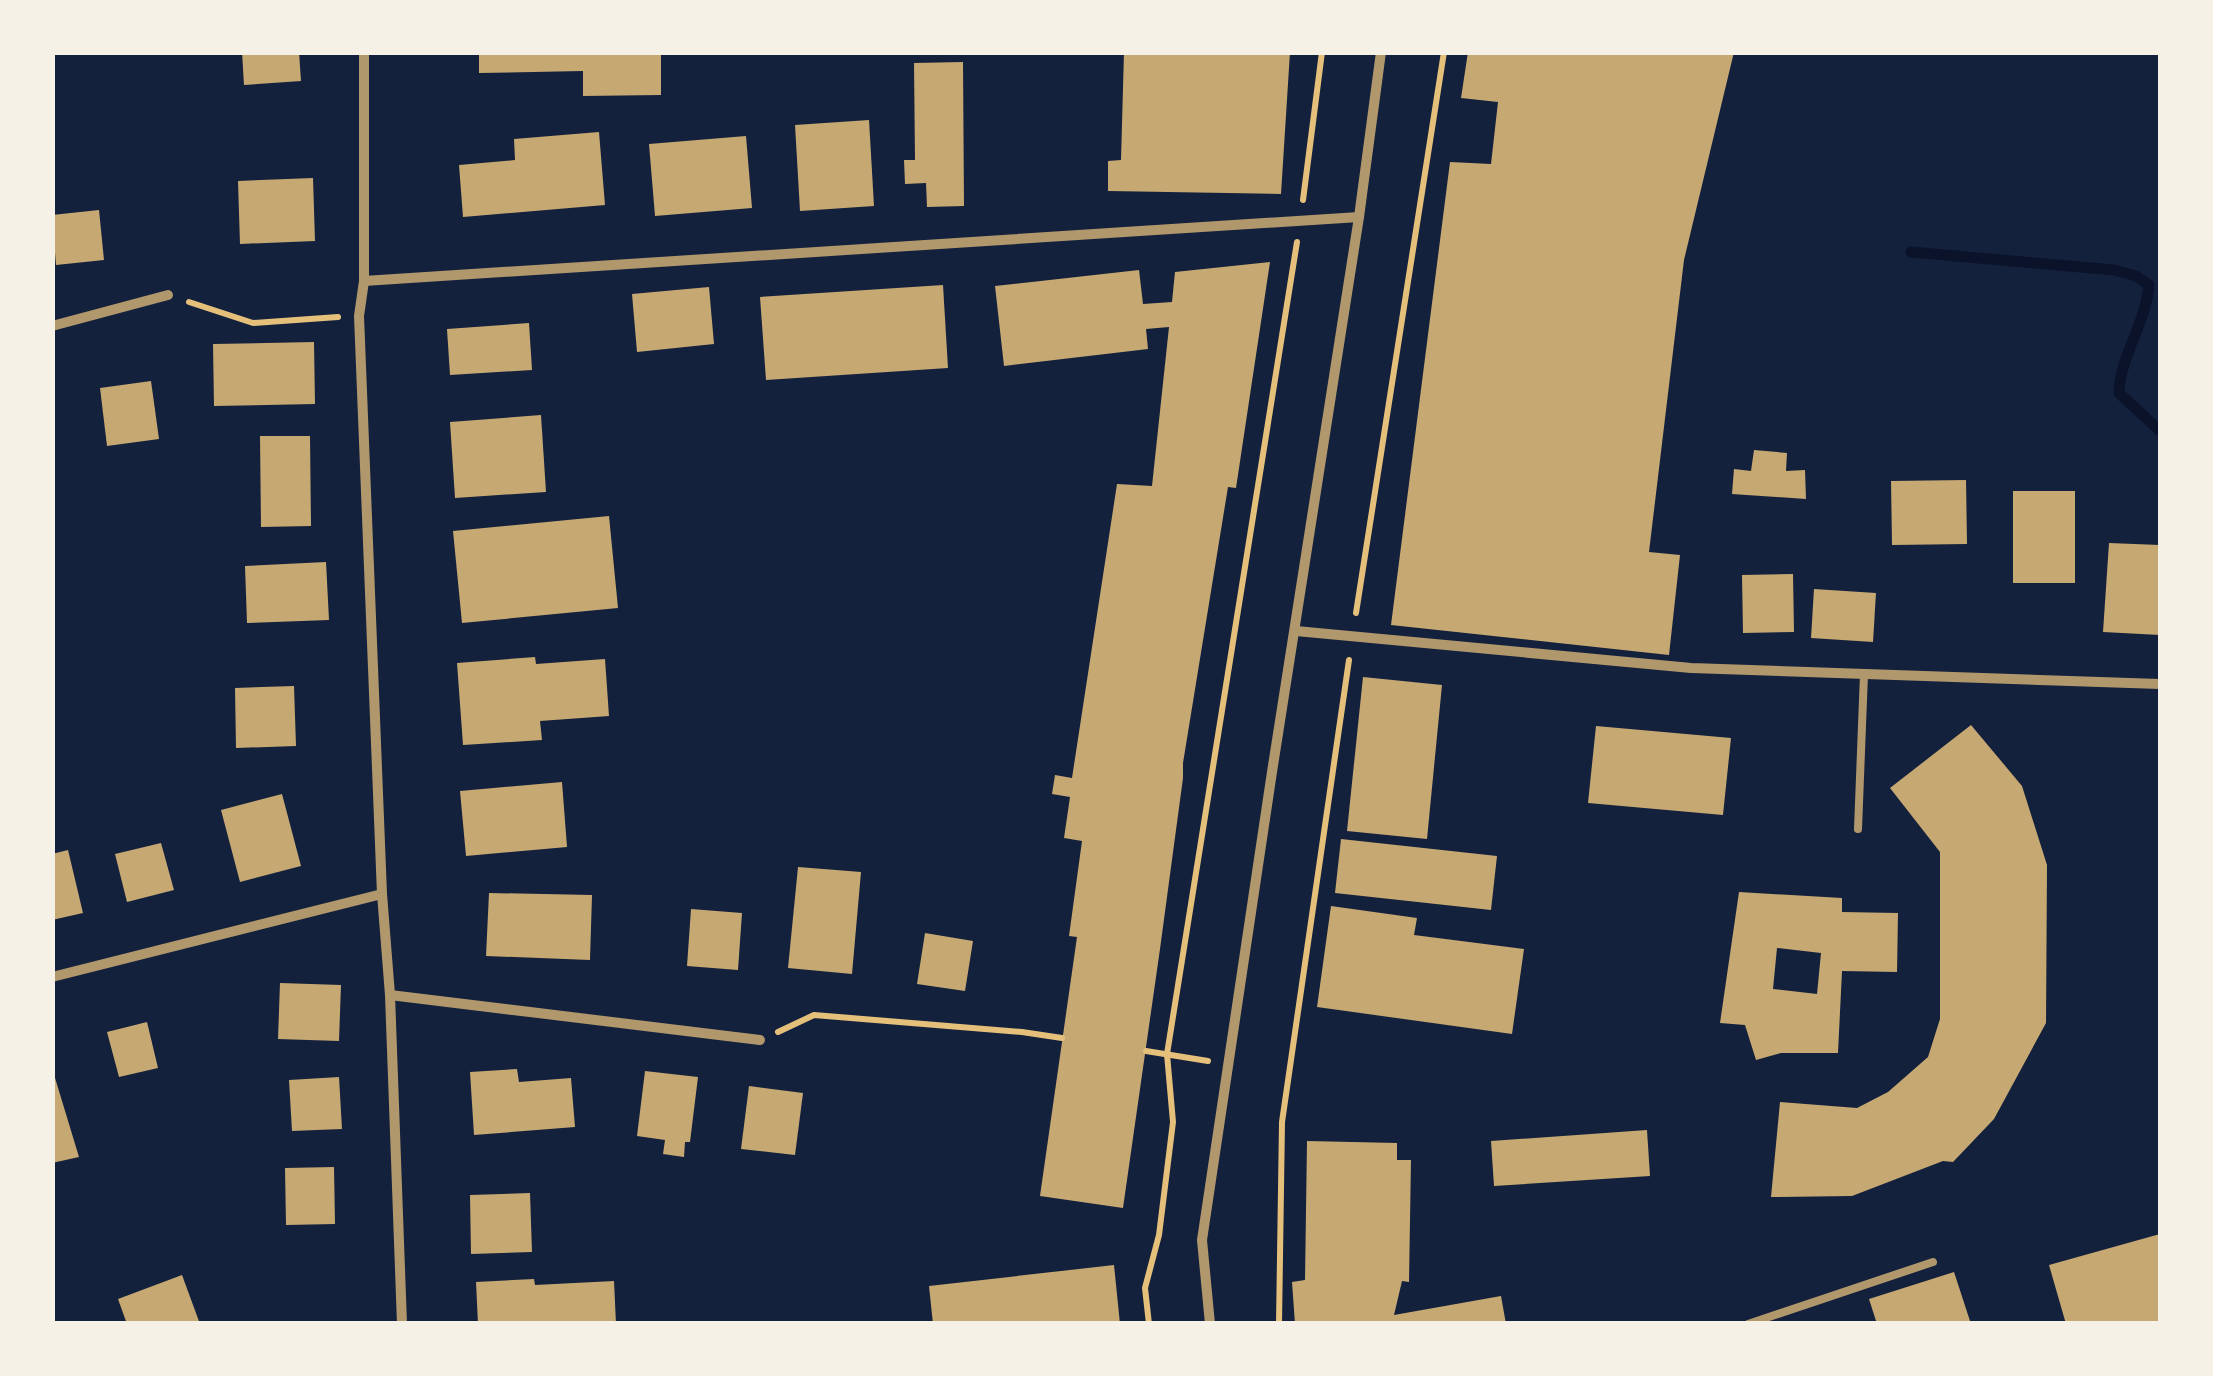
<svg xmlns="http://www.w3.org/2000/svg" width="2213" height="1376" font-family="'Exo 2',sans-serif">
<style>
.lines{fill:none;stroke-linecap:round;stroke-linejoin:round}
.stream{stroke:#0b132b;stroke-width:11}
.building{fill:#c6a872;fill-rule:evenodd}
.path{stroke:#e5c07b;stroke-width:6}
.service{stroke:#b1986c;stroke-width:8}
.minor{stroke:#b1986c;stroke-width:10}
</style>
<rect width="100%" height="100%" fill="#14213d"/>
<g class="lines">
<path class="stream" d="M1911,252L2114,270L2136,276L2149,285C2146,323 2120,356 2119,393L2160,431"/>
</g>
<g class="building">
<polygon points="242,52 299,52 301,81 244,85"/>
<polygon points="479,52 661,52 661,95 583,96 583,71 479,73"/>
<polygon points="1124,52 1290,52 1281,194 1108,191 1108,161 1121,160"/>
<polygon points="1468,52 1734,52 1684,260 1649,552 1680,555 1669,655 1391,625 1450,162 1491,164 1498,102 1461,98"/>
<polygon points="963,62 964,206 927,207 926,183 905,184 904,160 915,160 914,63"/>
<polygon points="869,120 874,206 800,211 795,125"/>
<polygon points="599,132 605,205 463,217 459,165 515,160 514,139"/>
<polygon points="746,136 752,208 655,216 649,144"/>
<polygon points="313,178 315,241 240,244 238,181"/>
<polygon points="99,210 104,260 56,265 52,215"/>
<polygon points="1270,262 1236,488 1228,487 1183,763 1183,778 1160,949 1123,1208 1040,1196 1077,937 1069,936 1082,841 1064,838 1070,797 1052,794 1055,775 1072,778 1117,484 1152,486 1169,327 1146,329 1148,349 1004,366 995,286 1139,270 1143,304 1172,302 1175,272"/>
<polygon points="943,285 948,368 766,380 760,297"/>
<polygon points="709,287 714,344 637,352 632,294"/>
<polygon points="529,323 532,370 450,375 447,329"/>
<polygon points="314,342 315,404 214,406 213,344"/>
<polygon points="151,381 159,439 107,446 100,388"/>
<polygon points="541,415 546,492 455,498 450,422"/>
<polygon points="260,436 310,436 311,526 261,527"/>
<polygon points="1754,450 1787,453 1786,471 1805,470 1806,499 1732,494 1734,469 1751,471"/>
<polygon points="1966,480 1967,544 1892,545 1891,481"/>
<rect x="2013" y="491" width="62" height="92"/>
<polygon points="609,516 618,608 462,623 453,531"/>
<polygon points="2109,543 2160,545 2160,635 2103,632"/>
<polygon points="326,562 329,620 247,623 245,566"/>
<polygon points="1793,574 1794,632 1743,633 1742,575"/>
<polygon points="1814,589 1876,593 1873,642 1811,638"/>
<polygon points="535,657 536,664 605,659 609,716 540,721 542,740 463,745 457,663"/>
<polygon points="1363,677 1442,685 1427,839 1347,831"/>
<polygon points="294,686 296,746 236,748 235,688"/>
<polygon points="1971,725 2022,786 2047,865 2046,1023 1994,1119 1953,1162 1943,1161 1852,1196 1771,1197 1780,1102 1857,1108 1888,1092 1928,1057 1940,1019 1940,852 1890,788"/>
<polygon points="1596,726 1731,738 1723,815 1588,803"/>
<polygon points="562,782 567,847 466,856 460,791"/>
<polygon points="282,794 301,866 240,882 221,810"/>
<polygon points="1341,839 1497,856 1491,910 1335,893"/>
<polygon points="161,843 174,890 127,902 115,854"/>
<polygon points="68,850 83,913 52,920 52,854"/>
<polygon points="798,867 861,872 852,974 788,968"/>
<path d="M1739,892L1842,898V912L1898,913L1897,972L1842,971L1838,1053H1781L1756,1060L1745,1025L1720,1023ZM1777,948L1821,953L1817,994L1773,989Z"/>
<polygon points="489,893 592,895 590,960 486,956"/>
<polygon points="1331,906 1417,918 1414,935 1524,949 1512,1034 1317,1007"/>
<polygon points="691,909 742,913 738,970 687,966"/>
<polygon points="925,933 973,941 965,991 917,984"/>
<polygon points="280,983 341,985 339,1041 278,1039"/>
<polygon points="147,1022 158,1068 119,1077 107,1032"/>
<polygon points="52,1068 79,1157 52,1163"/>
<polygon points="517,1069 519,1082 571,1078 575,1127 474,1135 470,1072"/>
<polygon points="645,1071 698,1077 690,1142 685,1142 684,1157 663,1154 665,1140 637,1136"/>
<polygon points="339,1077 342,1129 292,1131 289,1080"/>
<polygon points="749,1086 803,1093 795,1155 741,1149"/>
<polygon points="1647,1130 1650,1176 1494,1186 1491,1141"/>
<polygon points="1307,1141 1397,1143 1397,1160 1411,1160 1409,1282 1402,1281 1394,1315 1501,1296 1506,1324 1295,1324 1292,1282 1305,1280"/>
<polygon points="334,1167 335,1224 286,1225 285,1168"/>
<polygon points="530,1193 532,1252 471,1254 470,1195"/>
<polygon points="2160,1234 2160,1324 2066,1324 2049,1265"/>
<polygon points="1114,1265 1120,1324 933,1324 929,1286"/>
<polygon points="1954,1272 1971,1324 1877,1324 1869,1299"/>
<polygon points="182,1275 200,1324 127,1324 118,1299"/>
<polygon points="534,1279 535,1285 614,1281 616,1324 478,1324 476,1282"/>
</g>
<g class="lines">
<g class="path">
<polyline points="1303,200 1322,52"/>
<polyline points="189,302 253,323 338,317"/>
<polyline points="1356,613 1444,52"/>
<polyline points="778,1032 814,1015 1022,1032 1062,1038"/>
<polyline points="1146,1051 1208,1061"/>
<polyline points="1149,1324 1145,1288 1159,1235 1173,1122 1167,1054 1297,242"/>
<polyline points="1279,1324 1282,1122 1349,660"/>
</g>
<g class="service">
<polyline points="1858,829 1864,674"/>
<polyline points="1748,1324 1933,1262"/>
</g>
<g class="minor">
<polyline points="364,52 364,281 359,316 382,894 390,995 402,1324"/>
<polyline points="364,281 1359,217"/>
<polyline points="52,326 168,295"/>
<polyline points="1296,631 1691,668 2160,684"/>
<polyline points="52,977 382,894"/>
<polyline points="390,995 760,1040"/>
<polyline points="1210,1324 1202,1240 1272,772 1359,217 1381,52"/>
</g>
</g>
<rect width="2213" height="1376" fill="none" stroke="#f6f1e7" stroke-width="110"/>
</svg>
